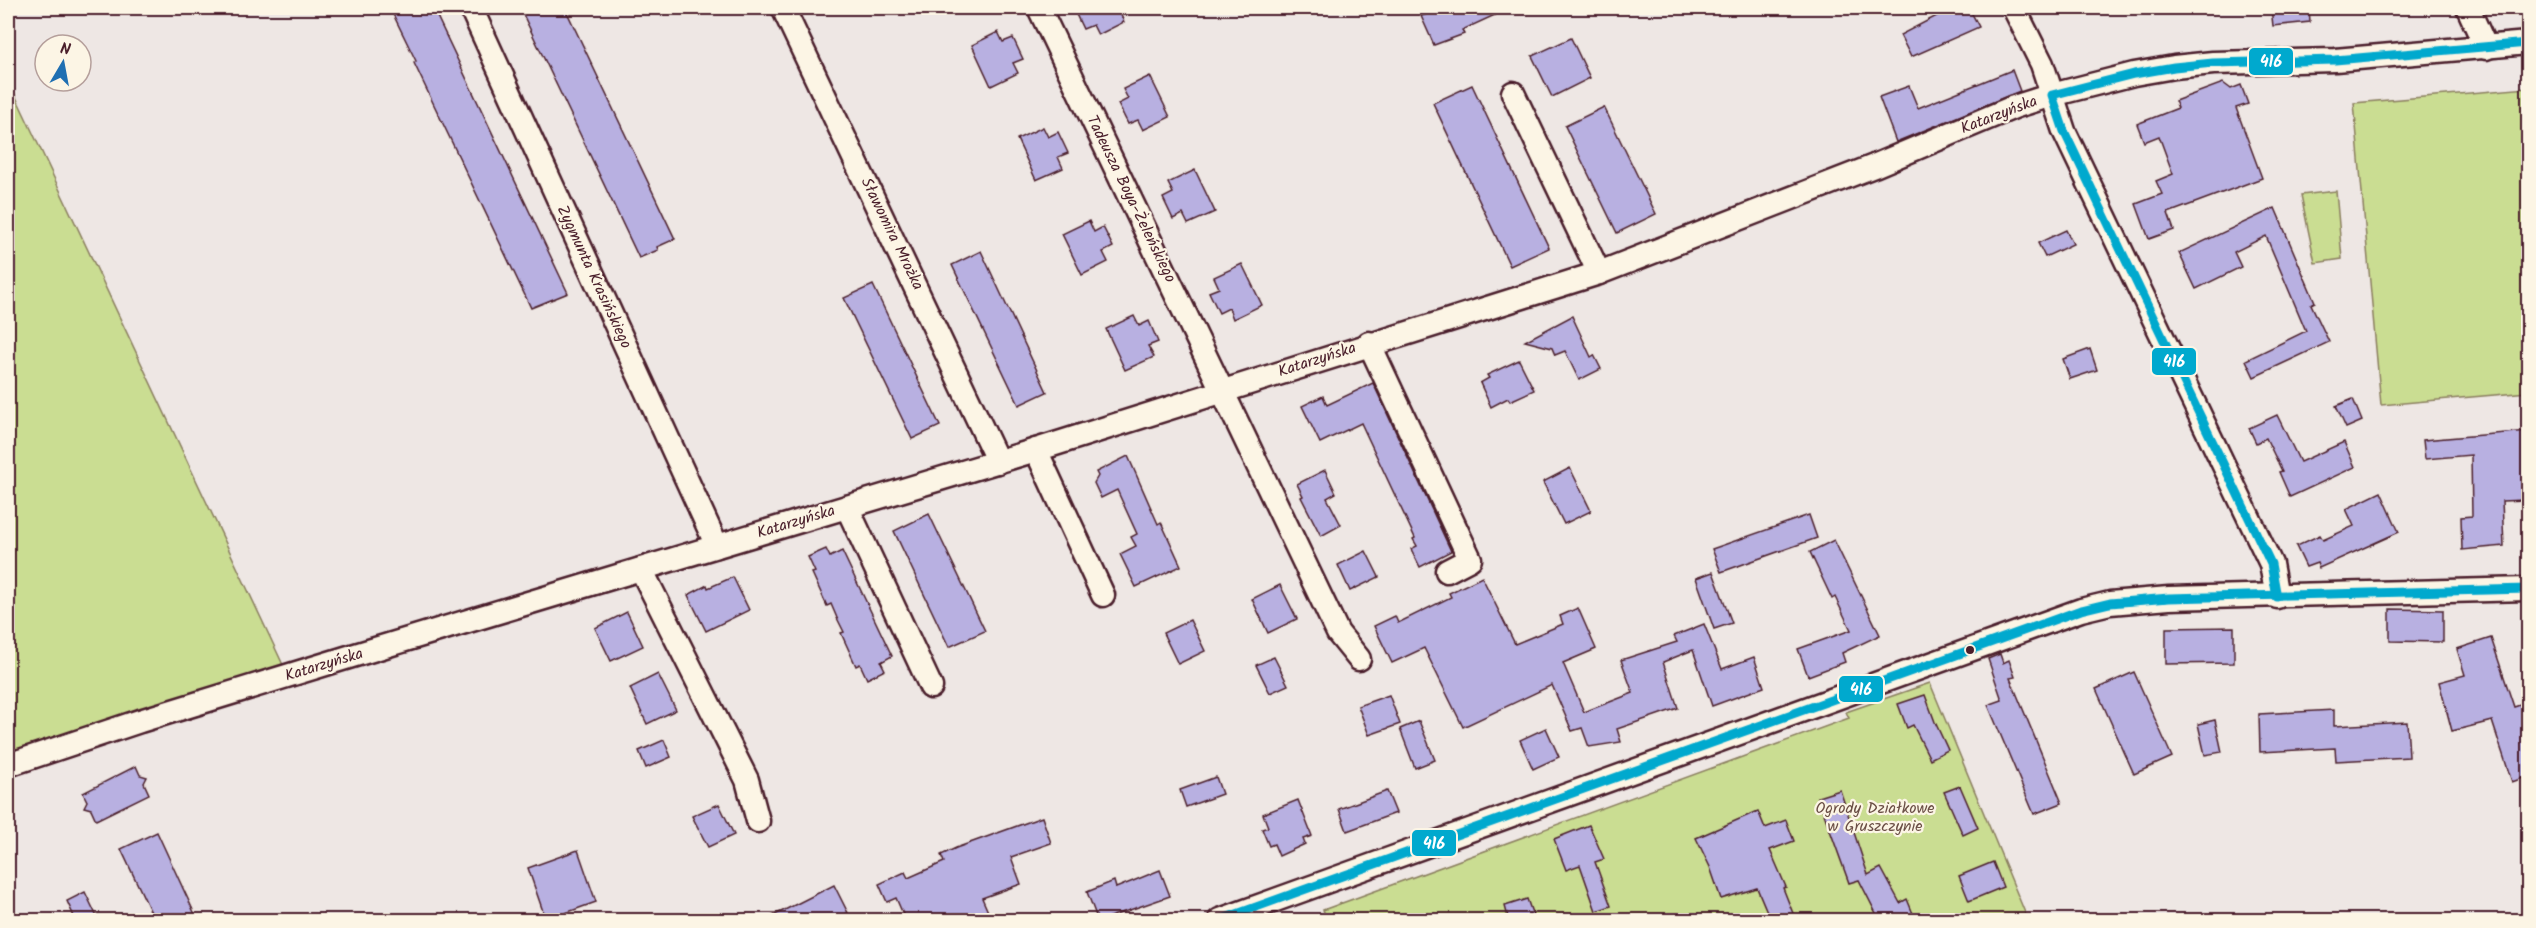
<svg xmlns="http://www.w3.org/2000/svg" width="2536" height="928" font-family="Kalam,sans-serif">
<style>
.green{fill:#cadd92;stroke:#8a7e5e;stroke-width:1.5}
.building{fill:#b8b0e1;stroke:#4a1f2b;stroke-width:1.5}
.lines{fill:none;stroke-linecap:round;stroke-linejoin:round}
.street-casing{stroke:#4a1f2b;stroke-width:27}
.street{stroke:#fcf5e5;stroke-width:22}
.bus-1-casing{stroke:#fcf5e5;stroke-width:14}
.bus-1{stroke:#00a9ce;stroke-width:9}
.bus-dot{fill:#4a1f2b;stroke:#fcf5e5;stroke-width:2}
.labels{text-anchor:middle;dominant-baseline:central;stroke-width:4.5;stroke-linejoin:round;paint-order:stroke}
.street-label{font-size:16px;fill:#4a1f2b;stroke:#fcf5e5}
.park-label{font-size:16px;fill:#6a4e45;stroke:#fcf5e5}
.line-badge{stroke:#fcf5e5;stroke-width:2}
.badge-label{font-size:16px;text-anchor:middle;font-weight:bold;fill:#fff}
</style>
<rect width="100%" height="100%" fill="#eee7e4"/>
<filter id="ink" filterUnits="userSpaceOnUse"><feTurbulence type="fractalNoise" baseFrequency=".0167" numOctaves="2"/><feDisplacementMap in="SourceGraphic" scale="12" xChannelSelector="R" yChannelSelector="G"/><feConvolveMatrix kernelMatrix="1 2 1 2 8 2 1 2 1" color-interpolation-filters="sRGB"/></filter>
<g filter="url(#ink)">
<g class="green">
<polygon points="8,80 284,667 8,755"/>
<polygon points="2528,88 2528,392 2381,405 2354,103"/>
<polygon points="2336,191 2342,259 2315,263 2301,195"/>
<polygon points="1930,683 2028,920 1328,920 1323,910 1849,718 1846,712"/>
</g>
<g class="building">
<polygon points="390,8 433,8 568,293 531,308 414,63 416,61"/>
<polygon points="520,8 565,8 675,239 657,247 658,250 639,258"/>
<polygon points="1073,8 1132,8 1120,13 1124,22 1098,35 1093,25 1083,29"/>
<polygon points="1447,8 1510,8 1462,30 1464,34 1434,45 1421,16"/>
<polygon points="1952,8 1969,8 1979,27 1911,57 1900,35"/>
<polygon points="2271,8 2309,8 2310,22 2273,26"/>
<polygon points="998,32 1003,42 1013,38 1023,59 1013,63 1018,73 991,86 972,45"/>
<polygon points="1571,38 1590,78 1552,97 1532,56"/>
<polygon points="2012,70 2020,91 1896,142 1879,97 1909,86 1918,108"/>
<polygon points="1150,76 1170,117 1143,130 1138,120 1128,124 1118,104 1128,99 1123,89"/>
<polygon points="2223,83 2231,89 2241,85 2248,104 2236,108 2262,178 2168,213 2174,230 2149,239 2136,204 2162,194 2156,181 2173,174 2159,136 2144,142 2137,124 2178,108 2175,101"/>
<polygon points="1472,85 1549,248 1510,266 1433,103"/>
<polygon points="1604,107 1656,214 1617,233 1565,126"/>
<polygon points="1043,127 1048,137 1058,132 1068,153 1058,157 1063,168 1036,180 1017,139"/>
<polygon points="1195,170 1215,212 1188,224 1183,214 1173,219 1163,198 1173,193 1168,183"/>
<polygon points="2275,208 2315,302 2311,304 2329,342 2254,377 2246,360 2306,331 2266,236 2234,252 2241,267 2196,289 2179,253"/>
<polygon points="1089,221 1094,232 1103,227 1113,247 1103,252 1108,262 1082,275 1062,234"/>
<polygon points="2066,230 2073,244 2045,257 2038,243"/>
<polygon points="981,251 1047,392 1019,405 952,265"/>
<polygon points="1242,264 1262,305 1233,319 1229,308 1219,313 1209,292 1219,288 1214,277"/>
<polygon points="873,285 940,426 912,439 844,298"/>
<polygon points="1134,316 1139,326 1149,321 1158,342 1148,346 1154,357 1125,370 1106,329"/>
<polygon points="1572,316 1591,357 1594,355 1601,369 1579,380 1565,351 1555,355 1552,348 1525,341"/>
<polygon points="2090,349 2097,370 2070,379 2063,359"/>
<polygon points="1519,360 1534,390 1510,401 1508,398 1491,407 1480,383 1489,378 1487,375"/>
<polygon points="1373,383 1451,551 1420,567 1411,549 1417,546 1413,539 1415,538 1361,423 1320,443 1302,406 1323,396 1327,405"/>
<polygon points="2353,399 2362,421 2346,428 2336,406"/>
<polygon points="2277,415 2300,462 2344,442 2355,467 2290,497 2279,472 2282,471 2266,438 2256,443 2249,428"/>
<polygon points="2529,431 2529,468 2524,468 2525,500 2502,501 2504,546 2462,550 2461,517 2472,516 2471,455 2425,459 2423,440"/>
<polygon points="1128,456 1158,524 1161,522 1181,566 1136,587 1120,554 1136,546 1131,537 1137,534 1117,490 1101,498 1094,483 1098,476 1096,472"/>
<polygon points="1570,468 1591,511 1564,524 1543,482"/>
<polygon points="1325,470 1336,493 1327,498 1341,525 1321,536 1301,497 1303,496 1297,484"/>
<polygon points="2381,492 2399,532 2319,568 2317,563 2306,567 2296,546 2320,535 2323,540 2354,526 2346,509"/>
<polygon points="929,514 985,631 949,647 894,531"/>
<polygon points="1809,515 1817,538 1721,572 1712,549"/>
<polygon points="1834,540 1880,635 1842,653 1845,662 1808,676 1798,649 1851,630 1835,597 1832,599 1810,552"/>
<polygon points="826,549 830,557 842,551 892,656 881,662 885,670 867,679 860,664 856,666 841,633 844,632 837,618 831,604 827,606 812,573 815,572 808,557"/>
<polygon points="1366,551 1379,577 1350,591 1338,565"/>
<polygon points="1713,572 1732,623 1714,629 1696,578"/>
<polygon points="733,577 749,610 706,631 688,595 707,585 708,588"/>
<polygon points="1482,577 1515,644 1563,624 1560,616 1578,608 1596,649 1563,663 1584,712 1633,693 1621,660 1677,642 1674,636 1704,624 1722,669 1754,657 1764,687 1712,706 1693,650 1663,662 1678,708 1617,729 1621,742 1589,747 1582,728 1572,731 1552,685 1463,727 1424,648 1392,663 1374,626 1395,616 1398,623 1451,597 1449,593"/>
<polygon points="1280,585 1297,619 1268,633 1252,599"/>
<polygon points="2390,609 2443,610 2443,642 2390,641"/>
<polygon points="627,612 643,646 611,661 595,628"/>
<polygon points="1190,620 1205,651 1178,664 1163,633"/>
<polygon points="2234,627 2234,663 2166,664 2166,628"/>
<polygon points="2491,638 2514,707 2529,702 2529,776 2512,782 2492,721 2452,731 2439,682 2465,675 2457,649"/>
<polygon points="2000,654 2003,663 2009,660 2015,677 2010,678 2062,803 2034,814 1988,705 2002,700 1988,659"/>
<polygon points="1274,657 1288,685 1270,693 1256,665"/>
<polygon points="2134,672 2172,757 2134,774 2096,689"/>
<polygon points="658,674 676,710 647,724 630,688"/>
<polygon points="1389,695 1400,724 1369,735 1358,706"/>
<polygon points="1925,695 1935,722 1948,750 1930,759 1913,725 1907,728 1898,704"/>
<polygon points="2334,710 2334,726 2407,722 2409,757 2336,761 2335,748 2260,752 2259,714"/>
<polygon points="2215,720 2222,752 2205,755 2198,724"/>
<polygon points="1419,721 1435,760 1415,768 1400,729"/>
<polygon points="1546,728 1559,757 1533,769 1520,740"/>
<polygon points="664,740 671,757 646,768 639,751"/>
<polygon points="136,766 140,775 147,777 144,783 149,794 96,820 91,809 84,807 87,801 83,793"/>
<polygon points="1216,777 1222,794 1186,807 1180,790"/>
<polygon points="1960,786 1978,828 1963,835 1944,792"/>
<polygon points="1840,790 1868,875 1881,868 1900,903 1907,899 1916,921 1880,921 1859,880 1849,883 1818,797"/>
<polygon points="1387,791 1396,813 1347,831 1339,809"/>
<polygon points="1298,800 1312,836 1303,839 1305,844 1279,856 1274,844 1269,846 1262,829 1268,827 1263,814"/>
<polygon points="719,804 734,835 708,847 692,816"/>
<polygon points="1758,811 1765,828 1786,820 1794,841 1770,850 1786,887 1783,888 1796,921 1771,921 1757,888 1721,899 1710,867 1696,838"/>
<polygon points="1042,817 1051,843 1011,857 1021,884 982,898 992,921 906,921 896,898 887,902 879,884 905,872 908,878 944,862 941,855 956,848"/>
<polygon points="1589,825 1604,859 1595,862 1611,906 1596,911 1580,865 1566,870 1554,839"/>
<polygon points="157,832 198,921 155,921 121,849"/>
<polygon points="578,850 596,902 546,920 528,868"/>
<polygon points="1993,862 2003,887 1969,901 1959,876"/>
<polygon points="1160,870 1170,896 1098,921 1087,892 1114,881 1116,888"/>
<polygon points="834,885 848,913 833,921 763,921"/>
<polygon points="85,892 99,921 76,921 67,901"/>
<polygon points="1527,899 1535,921 1509,921 1505,906"/>
</g>
<g class="lines">
<g class="street-casing">
<g id="street">
<polyline points="471,8 717,546"/>
<polyline points="783,8 998,462"/>
<polyline points="1039,8 1338,633 1359,659"/>
<polyline points="2014,8 2042,64 2064,131 2271,564 2277,597"/>
<polyline points="2468,8 2486,48"/>
<polyline points="1513,93 1599,273"/>
<polyline points="1369,343 1470,559 1447,571"/>
<polyline points="1036,450 1103,595"/>
<polyline points="847,507 931,687"/>
<polyline points="641,569 747,780 758,821"/>
<polyline points="8,765 140,721 352,656 1036,450 1599,273 1874,166 2014,107 2052,95 2134,74 2174,67 2213,63 2335,60 2528,43"/>
<polyline points="1220,920 2081,610 2110,603 2169,598 2528,589"/>
</g>
</g>
<use href="#street" class="street"/>
<g class="bus-1-casing">
<g id="bus-1">
<polyline points="2277,597 2271,564 2064,131 2052,95 2134,74 2174,67 2213,63 2335,60 2528,43"/>
<polyline points="1220,920 2081,610 2110,603 2169,598 2528,589"/>
</g>
</g>
<use href="#bus-1" class="bus-1"/>
</g>
</g>
<circle class="bus-dot" cx="1970" cy="650" r="5"/>
<g class="labels">
<g class="street-label">
<text transform="translate(1999 115) rotate(-21)">Katarzyńska</text>
<text transform="translate(1131 199) rotate(64)">Tadeusza Boya-Żeleńskiego</text>
<text transform="translate(892 234) rotate(64)">Sławomira Mrożka</text>
<text transform="translate(594 277) rotate(65)">Zygmunta Krasińskiego</text>
<text transform="translate(1317 360) rotate(-18)">Katarzyńska</text>
<text transform="translate(796 522) rotate(-17)">Katarzyńska</text>
<text transform="translate(324 665) rotate(-17)">Katarzyńska</text>
</g>
<g class="park-label">
<text x="1875" y="808">Ogrody Działkowe<tspan x="1875" dy="18">w Gruszczynie</tspan></text>
</g>
</g>
<g class="line-badge">
<rect x="2248" y="47" width="46" height="29" rx="6" fill="#00a9ce"/>
<rect x="2151" y="347" width="46" height="29" rx="6" fill="#00a9ce"/>
<rect x="1838" y="675" width="46" height="28" rx="6" fill="#00a9ce"/>
<rect x="1411" y="829" width="46" height="28" rx="6" fill="#00a9ce"/>
</g>
<g class="badge-label">
<text x="2271" y="67">416</text>
<text x="2174" y="367">416</text>
<text x="1861" y="695">416</text>
<text x="1434" y="849">416</text>
</g>
<rect width="2536" height="928" fill="none" stroke="#fcf5e5" stroke-width="30"/>
<rect x="15" y="15" width="2506" height="898" fill="none" stroke="#4a1f2b" stroke-width="2" filter="url(#ink)"/>
<g transform="translate(63 63) rotate(10)"><circle r="28" fill="#fcf5e5" stroke="#b59f9b" stroke-width="1.5"/>
<path d="M0-4.5L10 22L0 15L-10 22Z" fill="#1f6fb2"/>
<text y="-9" font-size="16" font-weight="bold" text-anchor="middle" fill="#4a1f2b">N</text>
</g>
</svg>
